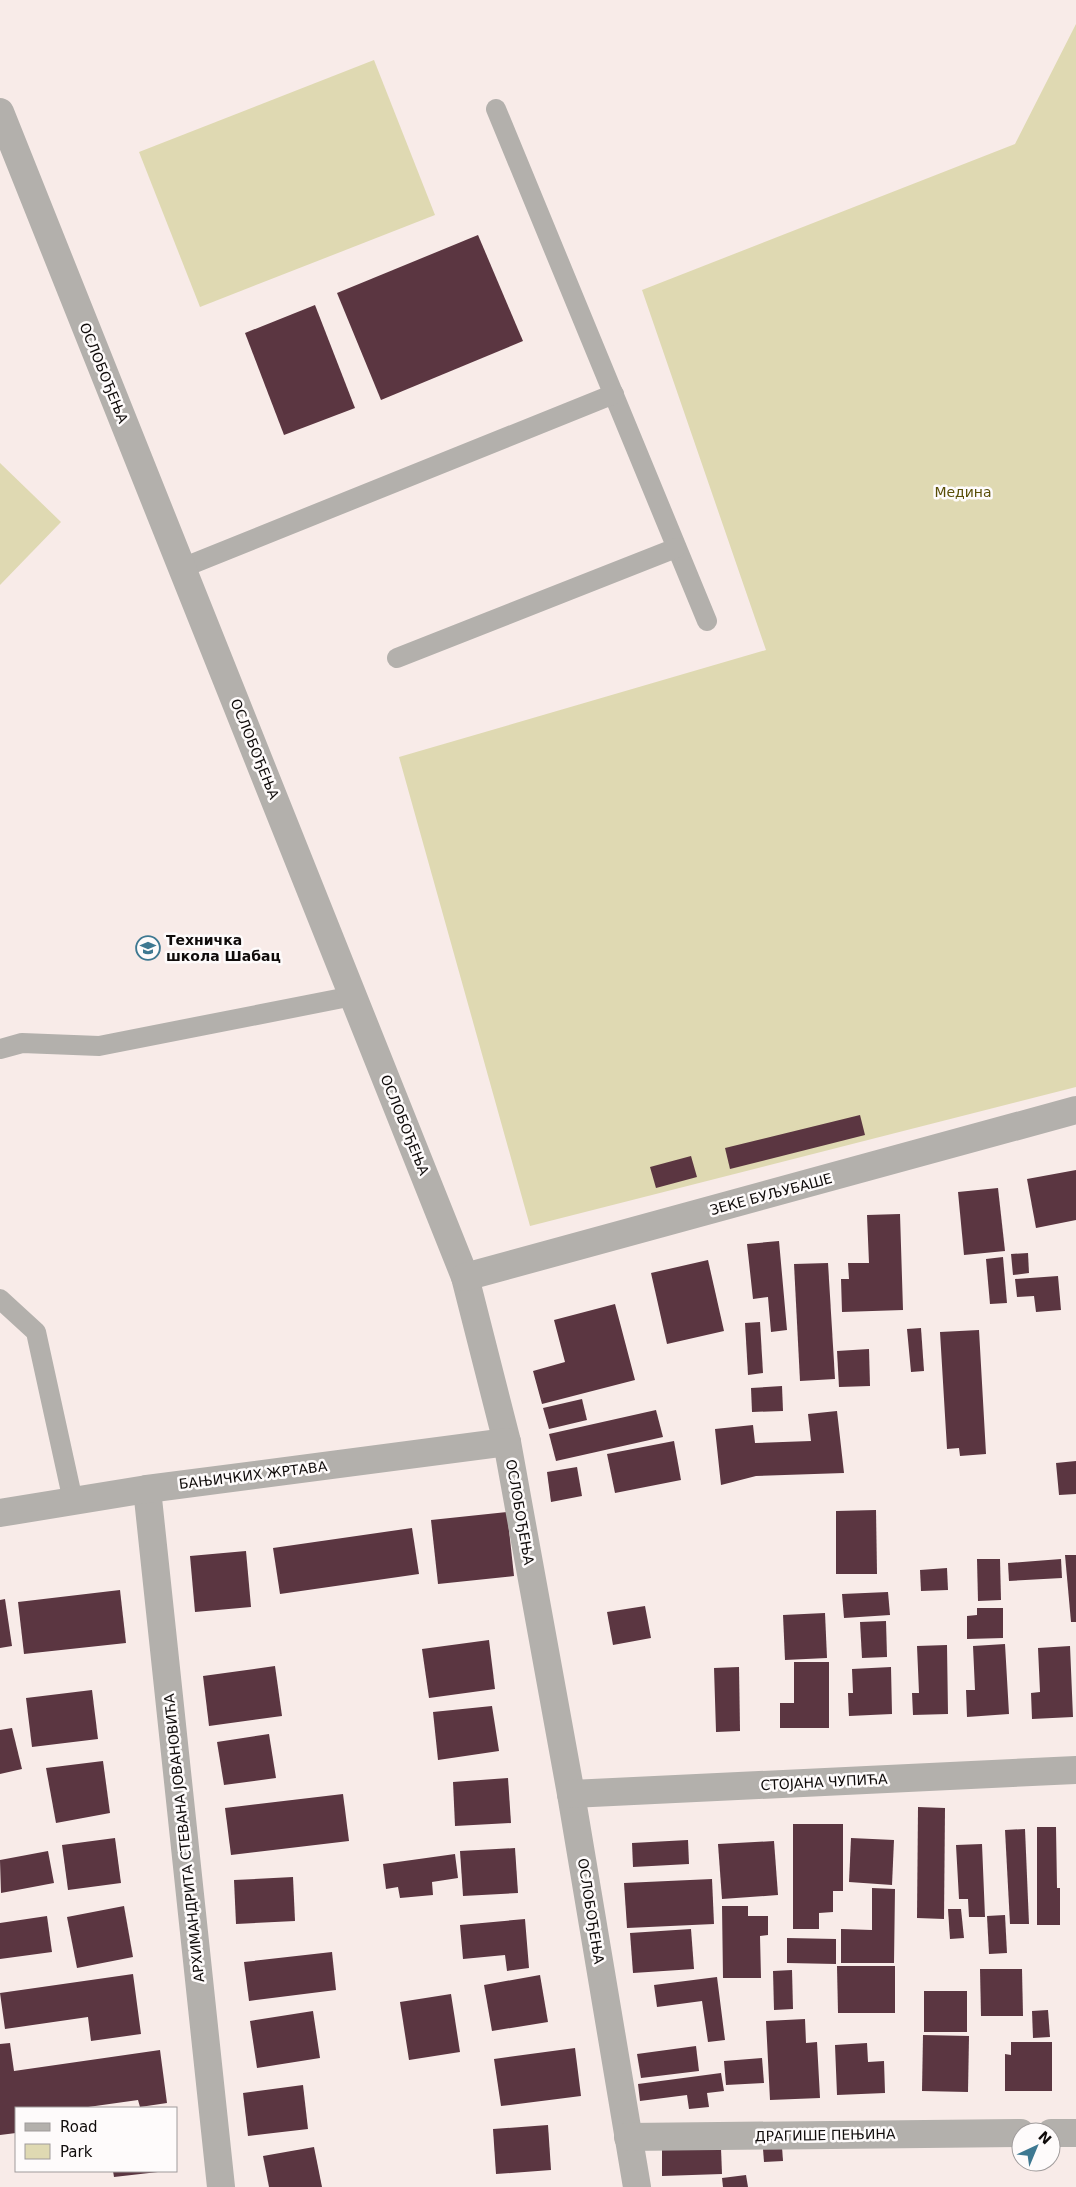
<svg xmlns="http://www.w3.org/2000/svg" width="1076" height="2187" font-family="'DejaVu Sans',sans-serif">
<style>
.green{fill:#dfd9b2}
.building{fill:#5b3641}
.lines{fill:none;stroke-linecap:round;stroke-linejoin:round}
.lane{stroke:#b3b0ac;stroke-width:20}
.street{stroke:#b3b0ac;stroke-width:28}
.labels{text-anchor:middle;dominant-baseline:central;stroke-width:5;stroke-linejoin:round;paint-order:stroke}
.street-label{font-size:14px;fill:#100c0b;stroke:#fefbfb}
.park-label{font-size:14px;fill:#594e07;stroke:#fefbfb}
.poi-label{font-size:14px;font-weight:bold;fill:#100c0b;stroke:#fefbfb;text-anchor:start}
</style>
<rect width="100%" height="100%" fill="#f8ebe8"/>
<g class="green">
<polygon points="1076,24 1076,1087 530,1226 399,757 766,650 642,290 1015,144"/>
<polygon points="374,60 435,215 200,307 139,152"/>
<polygon points="0,463 61,522 0,585"/>
</g>
<g class="building">
<polygon points="478,235 523,341 381,400 337,293"/>
<polygon points="315,305 355,408 284,435 245,333"/>
<polygon points="860,1115 865,1135 730,1169 725,1148"/>
<polygon points="691,1156 697,1177 656,1188 650,1167"/>
<polygon points="1076,1170 1076,1220 1036,1228 1027,1179"/>
<polygon points="998,1188 1005,1251 964,1255 958,1192"/>
<polygon points="900,1214 903,1310 842,1312 841,1279 849,1279 848,1263 869,1263 867,1215"/>
<polygon points="779,1241 787,1330 771,1332 768,1297 753,1299 747,1244"/>
<polygon points="1028,1253 1029,1273 1013,1275 1011,1254"/>
<polygon points="1003,1257 1007,1303 990,1304 986,1259"/>
<polygon points="708,1260 724,1331 667,1344 651,1273"/>
<polygon points="828,1263 835,1379 800,1381 794,1264"/>
<polygon points="1058,1276 1061,1310 1036,1312 1034,1296 1017,1297 1015,1279"/>
<polygon points="615,1304 635,1380 542,1404 533,1371 565,1362 554,1320"/>
<polygon points="760,1322 763,1373 748,1375 745,1323"/>
<polygon points="921,1328 924,1371 911,1372 907,1329"/>
<polygon points="979,1330 986,1454 960,1456 959,1448 947,1449 940,1332"/>
<polygon points="869,1349 870,1386 839,1387 837,1351"/>
<polygon points="782,1386 783,1411 752,1412 751,1388"/>
<polygon points="582,1399 587,1420 549,1429 543,1408"/>
<polygon points="656,1410 663,1437 556,1461 549,1434"/>
<polygon points="837,1411 844,1473 756,1476 721,1485 715,1429 753,1425 755,1443 811,1441 808,1414"/>
<polygon points="674,1441 681,1480 615,1493 607,1454"/>
<polygon points="1076,1461 1076,1494 1059,1495 1056,1463"/>
<polygon points="577,1467 582,1496 551,1502 547,1472"/>
<polygon points="876,1510 877,1574 836,1574 836,1511"/>
<polygon points="507,1512 514,1576 438,1584 431,1520"/>
<polygon points="412,1528 419,1574 280,1594 273,1548"/>
<polygon points="246,1551 251,1607 195,1612 190,1556"/>
<polygon points="1065,1555 1076,1555 1076,1622 1071,1622"/>
<polygon points="977,1559 1000,1559 1001,1600 978,1601"/>
<polygon points="1061,1559 1062,1578 1009,1581 1008,1563"/>
<polygon points="947,1568 948,1590 921,1591 920,1570"/>
<polygon points="120,1590 126,1643 24,1654 18,1602"/>
<polygon points="888,1592 890,1615 844,1618 842,1594"/>
<polygon points="5,1599 12,1646 0,1648 0,1600"/>
<polygon points="645,1606 651,1638 613,1645 607,1612"/>
<polygon points="977,1608 1003,1608 1003,1638 967,1639 967,1616 977,1615"/>
<polygon points="825,1613 827,1658 785,1660 783,1615"/>
<polygon points="886,1621 887,1657 862,1658 860,1622"/>
<polygon points="489,1640 495,1689 429,1698 422,1649"/>
<polygon points="1005,1644 1009,1714 967,1717 966,1690 975,1690 973,1646"/>
<polygon points="947,1645 948,1714 913,1715 912,1693 919,1693 917,1646"/>
<polygon points="1070,1646 1073,1717 1032,1719 1031,1693 1040,1692 1038,1648"/>
<polygon points="794,1662 829,1662 829,1728 780,1728 780,1703 794,1703"/>
<polygon points="275,1666 282,1716 209,1726 203,1676"/>
<polygon points="739,1667 740,1731 716,1732 714,1668"/>
<polygon points="891,1667 892,1714 849,1716 848,1693 853,1693 852,1669"/>
<polygon points="92,1690 98,1739 32,1747 26,1698"/>
<polygon points="492,1706 499,1751 438,1760 433,1712"/>
<polygon points="12,1728 22,1769 0,1774 0,1730"/>
<polygon points="269,1734 276,1778 224,1785 217,1742"/>
<polygon points="103,1761 110,1813 56,1823 46,1768"/>
<polygon points="508,1778 511,1823 455,1826 453,1782"/>
<polygon points="343,1794 349,1841 231,1855 225,1808"/>
<polygon points="918,1807 945,1808 944,1919 917,1918"/>
<polygon points="793,1824 843,1824 843,1891 833,1891 833,1912 819,1913 819,1929 793,1929"/>
<polygon points="1037,1827 1056,1827 1057,1888 1060,1888 1060,1925 1037,1925"/>
<polygon points="1025,1829 1029,1924 1010,1924 1005,1830"/>
<polygon points="115,1838 121,1883 68,1890 62,1845"/>
<polygon points="851,1838 894,1840 892,1885 849,1882"/>
<polygon points="688,1840 689,1864 633,1867 632,1843"/>
<polygon points="774,1841 778,1895 722,1899 718,1844"/>
<polygon points="982,1844 985,1917 969,1917 968,1899 959,1899 956,1845"/>
<polygon points="515,1848 518,1893 463,1896 460,1851"/>
<polygon points="48,1851 54,1883 1,1893 0,1860"/>
<polygon points="455,1854 458,1878 432,1882 433,1895 400,1898 398,1887 386,1889 383,1864"/>
<polygon points="293,1877 295,1921 236,1924 234,1880"/>
<polygon points="712,1879 714,1924 627,1928 624,1883"/>
<polygon points="872,1888 895,1889 894,1963 841,1963 841,1929 872,1930"/>
<polygon points="124,1906 133,1957 77,1968 67,1917"/>
<polygon points="722,1906 748,1906 748,1916 768,1916 768,1935 760,1936 761,1978 723,1978"/>
<polygon points="948,1909 961,1909 964,1938 950,1939"/>
<polygon points="1005,1915 1007,1953 989,1954 987,1916"/>
<polygon points="47,1916 52,1952 0,1959 0,1923"/>
<polygon points="525,1919 529,1968 507,1971 505,1955 463,1959 460,1925"/>
<polygon points="691,1929 694,1969 633,1973 630,1933"/>
<polygon points="787,1938 836,1939 836,1964 787,1963"/>
<polygon points="332,1952 336,1990 249,2001 244,1962"/>
<polygon points="837,1966 895,1966 895,2013 838,2013"/>
<polygon points="980,1969 1022,1969 1023,2016 981,2016"/>
<polygon points="792,1970 793,2009 774,2010 773,1971"/>
<polygon points="133,1974 141,2034 91,2041 88,2017 5,2029 0,1993"/>
<polygon points="540,1975 548,2022 492,2031 484,1985"/>
<polygon points="717,1977 725,2040 708,2042 702,2001 657,2007 654,1985"/>
<rect x="924" y="1991" width="43" height="41"/>
<polygon points="451,1994 460,2052 409,2060 400,2002"/>
<polygon points="1048,2010 1050,2037 1033,2038 1032,2011"/>
<polygon points="313,2011 320,2058 257,2068 250,2021"/>
<polygon points="805,2019 806,2043 817,2042 820,2098 770,2100 766,2021"/>
<polygon points="923,2035 969,2036 968,2092 922,2091"/>
<polygon points="1011,2042 1052,2042 1052,2091 1005,2091 1005,2054 1011,2055"/>
<polygon points="10,2043 14,2071 160,2050 167,2103 140,2107 138,2100 81,2108 16,2108 16,2133 0,2135 0,2044"/>
<polygon points="867,2043 868,2062 884,2061 885,2093 837,2095 835,2045"/>
<polygon points="696,2046 699,2071 641,2078 637,2054"/>
<polygon points="575,2048 581,2096 501,2106 494,2059"/>
<polygon points="762,2058 764,2083 726,2085 724,2061"/>
<polygon points="721,2073 724,2091 707,2093 709,2107 689,2109 687,2095 640,2101 638,2084"/>
<polygon points="303,2085 308,2129 248,2136 243,2093"/>
<polygon points="548,2125 551,2170 496,2174 493,2129"/>
<polygon points="314,2147 322,2187 269,2187 263,2156"/>
<polygon points="782,2147 783,2161 764,2162 763,2149"/>
<polygon points="721,2148 722,2174 662,2176 662,2150"/>
<polygon points="113,2171 157,2171 158,2172 114,2177"/>
<polygon points="746,2175 748,2187 723,2187 722,2178"/>
</g>
<g class="lines">
<g class="lane">
<polyline points="496,109 707,621"/>
<polyline points="182,568 614,394"/>
<polyline points="397,658 676,548"/>
<polyline points="0,1049 22,1043 99,1046 353,996"/>
<polyline points="0,1299 36,1332 73,1501"/>
</g>
<g class="street">
<polyline points="0,112 465,1277 507,1442 571,1794 637,2187"/>
<polyline points="465,1277 1076,1110"/>
<polyline points="147,1489 221,2187"/>
<polyline points="0,1513 147,1489 507,1442"/>
<polyline points="571,1794 1076,1770"/>
<polyline points="1051,2133 1076,2133"/>
<polyline points="628,2137 1021,2133"/>
</g>
</g>
<defs>
<g id="school-ring" transform="scale(1.25)"><circle r="9.5" fill="#fefbfb" stroke="#3e7891" stroke-width="1.5"/><path d="M0-5L7-2L0 1L-7-2ZM-4 1L0 2.5L4 1V4Q0 6-4 4Z" fill="#3e7891"/></g>
</defs>
<g fill-rule="evenodd">
<use href="#school-ring" x="148" y="948"/>
</g>
<g class="labels">
<g class="street-label">
<text transform="translate(104 373) rotate(68)">ОСЛОБОЂЕЊА</text>
<text transform="translate(255 749) rotate(68)">ОСЛОБОЂЕЊА</text>
<text transform="translate(405 1125) rotate(68)">ОСЛОБОЂЕЊА</text>
<text transform="translate(771 1194) rotate(-15)">ЗЕКЕ БУЉУБАШЕ</text>
<text transform="translate(253 1475) rotate(-7)">БАЊИЧКИХ ЖРТАВА</text>
<text transform="translate(520 1512) rotate(80)">ОСЛОБОЂЕЊА</text>
<text transform="translate(824 1782) rotate(-3)">СТОЈАНА ЧУПИЋА</text>
<text transform="translate(184 1838) rotate(-96)">АРХИМАНДРИТА СТЕВАНА ЈОВАНОВИЋА</text>
<text transform="translate(591 1911) rotate(81)">ОСЛОБОЂЕЊА</text>
<text transform="translate(825 2135) rotate(-1)">ДРАГИШЕ ПЕЊИНА</text>
</g>
<g class="park-label">
<text x="963" y="492">Медина</text>
</g>
<g class="poi-label">
<text x="166" y="940">Техничка<tspan x="166" dy="16">школа Шабац</tspan></text>
</g>
</g>
<rect x="15" y="2107" width="162" height="65" fill="#fefbfb" stroke="#9f9b9b"/>
<rect x="25" y="2123" width="25" height="8" fill="#b3b0ac" stroke="#9f9b9b"/>
<text x="60" y="2132" font-size="15" fill="#100c0b">Road</text>
<rect x="25" y="2144" width="25" height="15" fill="#dfd9b2" stroke="#9f9b9b"/>
<text x="60" y="2157" font-size="15" fill="#100c0b">Park</text>
<g transform="translate(1036 2147) rotate(44)"><circle r="24" fill="#fefbfb" stroke="#9f9b9b"/>
<path d="M0-4L9 19L0 12L-9 19Z" fill="#3e7891"/>
<text y="-8" font-size="14" font-weight="bold" text-anchor="middle" fill="#100c0b">N</text>
</g>
</svg>
